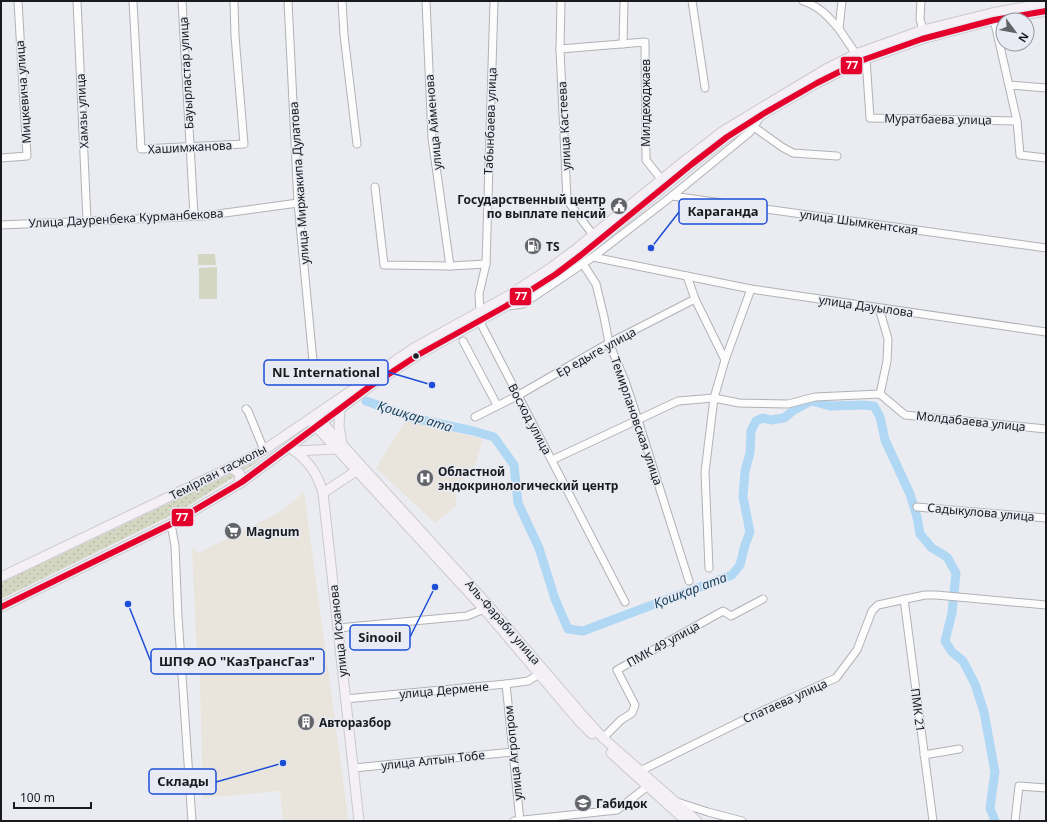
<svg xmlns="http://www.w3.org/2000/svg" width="1047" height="822" font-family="'Noto Sans',sans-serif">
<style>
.commercial{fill:#eae5dc}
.grass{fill:url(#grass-dots)}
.garden{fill:#d3d7c2}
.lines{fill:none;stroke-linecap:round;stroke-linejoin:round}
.river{stroke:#b0d8f4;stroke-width:9}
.minor-casing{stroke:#b1b2b6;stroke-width:9}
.major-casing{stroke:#cacacd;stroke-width:11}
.minor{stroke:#fcfcfd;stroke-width:7}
.major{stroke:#f5eff6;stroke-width:9}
.bus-1-casing{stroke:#e8eaf4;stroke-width:9}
.bus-1{stroke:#e4002b;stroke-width:6}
.bus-dot{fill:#1a1b1e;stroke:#e8eaf4;stroke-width:1.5}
.labels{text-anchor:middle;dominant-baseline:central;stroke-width:3;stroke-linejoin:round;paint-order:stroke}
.street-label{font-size:12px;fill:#1a1b1e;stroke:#e8eaf4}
.poi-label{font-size:12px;font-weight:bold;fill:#1a1b1e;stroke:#e8eaf4;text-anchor:start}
.water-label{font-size:13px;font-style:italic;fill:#15435d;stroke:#e8eaf4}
.leader{fill:none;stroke:#1d4ed8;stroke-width:1.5}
.callout-dot{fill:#1d4ed8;stroke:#e8eaf4;stroke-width:1.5}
.callout{fill:#e8eaf4;stroke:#1d4ed8;stroke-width:1.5}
.callout-label{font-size:13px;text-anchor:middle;font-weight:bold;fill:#1a1b1e}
.line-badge{stroke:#e8eaf4;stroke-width:1.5}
.badge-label{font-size:11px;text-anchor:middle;font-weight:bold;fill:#fff}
</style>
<defs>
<pattern id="grass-dots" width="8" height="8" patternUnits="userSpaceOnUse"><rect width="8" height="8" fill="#d3d7c2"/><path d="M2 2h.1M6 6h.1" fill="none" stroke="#b5b8a6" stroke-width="1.8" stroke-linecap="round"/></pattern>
</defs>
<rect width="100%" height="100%" fill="#ebecf1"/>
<g class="commercial">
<polygon points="406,420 483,439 475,465 455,487 456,506 435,523 376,468"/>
<polygon points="304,492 348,816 348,821 283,821 280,791 203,798 200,684 196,639 192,548 198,553 280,512"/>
</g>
<polygon class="grass" points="264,458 180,511 1,599 1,583"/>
<g class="garden">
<polygon points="198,254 215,254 216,265 198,265"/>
<polygon points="217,267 217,299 199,299 199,268"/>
</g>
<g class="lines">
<polyline class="river" points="366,401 413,418 473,431 494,437 514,465 518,503 539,548 555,599 568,629 583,631 732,575 740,565 745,545 750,532 743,497 745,471 750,453 751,431 756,421 763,418 771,420 784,418 794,410 811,401 830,406 863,405 874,406 880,417 885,440 910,494 917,517 920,534 932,548 947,557 956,573 952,613 945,641 952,652 963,661 975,684 984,712 995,772 990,808 995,821"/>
<g class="minor-casing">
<g id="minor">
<polyline points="77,1 87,221"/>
<polyline points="133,1 141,149 244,144 235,36 234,1"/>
<polyline points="182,1 194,216"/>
<polyline points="288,1 298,203 313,361 321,367 363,382"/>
<polyline points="342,1 344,35 357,144"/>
<polyline points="426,1 432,138 450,266"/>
<polyline points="561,1 560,49 567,200 596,239"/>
<polyline points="692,1 705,88"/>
<path d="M803,1C819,6 828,16 839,29"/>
<polyline points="842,1 839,29 856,54"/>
<polyline points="921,1 920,19 923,30"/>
<polyline points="993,15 1017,121 1020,155 1046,158"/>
<polyline points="623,44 624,1"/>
<polyline points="560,49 645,42 646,160 661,179"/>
<polyline points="866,59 870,118 1017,121"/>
<polyline points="1009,85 1046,88"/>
<polyline points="754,127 782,147 793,153 837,156"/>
<polyline points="1,158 27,156 18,1"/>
<polyline points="375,187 384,265 450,266 486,264"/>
<polyline points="672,196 1046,248"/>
<polyline points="1,225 203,216 298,203"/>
<polyline points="593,257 751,289 1046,332"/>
<polyline points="583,264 596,284 604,317 609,343 625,381 638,420 689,581"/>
<polyline points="695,299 725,360"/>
<polyline points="508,306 523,304 593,257 672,196 750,132 761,116"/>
<polyline points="879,308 888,339 887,361 880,394"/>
<polyline points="480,311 479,294 486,264 494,1"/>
<polyline points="479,320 625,602"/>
<polyline points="463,341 497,405"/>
<polyline points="246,409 248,411 264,450"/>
<polyline points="475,417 517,396 609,343 695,299 687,276"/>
<polyline points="552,460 678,401 714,398 739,403 788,404 815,397 880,394 905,415 1046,429"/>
<polyline points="917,507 1046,518"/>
<polyline points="171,524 175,546 178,617 192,821"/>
<polyline points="709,568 705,472 714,398 725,360 751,289"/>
<polyline points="904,599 933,821"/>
<polyline points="338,628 467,616 484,609"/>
<polyline points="506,684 520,821"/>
<polyline points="345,699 506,684 528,681 539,674"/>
<polyline points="603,738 621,720 632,713 635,705 617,670 723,611 731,616 763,599"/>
<polyline points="924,755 959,749"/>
<polyline points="354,768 513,752"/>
<polyline points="636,773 764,710 836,678 857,650 872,611 878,605 925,595 936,595 1046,605"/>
<polyline points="677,802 708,812 742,821"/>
<polyline points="514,821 617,810 648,786"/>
<polyline points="1015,821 1019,786 1046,788"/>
</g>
</g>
<g class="major-casing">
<g id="major">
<polyline points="340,409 339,426 342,444"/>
<polyline points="318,418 488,605 584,717 603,738 697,821"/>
<polyline points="312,422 484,609 579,721 592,734"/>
<polyline points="294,451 337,449"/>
<path d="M295,451C310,463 318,475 323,493L359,821"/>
<polyline points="230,468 235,470 240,474 239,484"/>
<polyline points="323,493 356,471"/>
<polyline points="1,577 248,459 264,450 414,348 508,296 552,267 576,249 688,158 723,131 826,69 856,54 923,30 992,13 1046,3"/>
<polyline points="1,607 171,524 242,482 369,387 418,355 506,306 556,274 581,255 692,164 727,137 763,114 817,83 863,60 922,39 994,20 1046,11"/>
<polyline points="611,753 686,821"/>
</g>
</g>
<use href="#minor" class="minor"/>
<use href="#major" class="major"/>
<g class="bus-1-casing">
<polyline id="bus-1" points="1,607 171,524 242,482 369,387 418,355 506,306 556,274 581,255 692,164 727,137 763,114 817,83 863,60 922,39 994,20 1046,11"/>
</g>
<use href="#bus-1" class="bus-1"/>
</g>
<defs>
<g id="civic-disc" transform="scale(0.9)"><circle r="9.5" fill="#636468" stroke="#e8eaf4"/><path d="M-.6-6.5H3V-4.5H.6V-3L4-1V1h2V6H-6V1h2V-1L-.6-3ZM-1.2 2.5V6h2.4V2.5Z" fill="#fff"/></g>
<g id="fuel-disc" transform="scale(0.9)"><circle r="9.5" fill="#636468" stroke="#e8eaf4"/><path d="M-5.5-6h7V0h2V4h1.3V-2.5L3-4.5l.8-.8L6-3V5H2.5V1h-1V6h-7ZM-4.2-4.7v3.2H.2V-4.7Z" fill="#fff"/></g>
<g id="hospital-disc" transform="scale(0.9)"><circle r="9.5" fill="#636468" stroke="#e8eaf4"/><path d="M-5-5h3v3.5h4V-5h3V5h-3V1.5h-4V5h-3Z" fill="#fff"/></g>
<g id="supermarket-disc" transform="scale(0.9)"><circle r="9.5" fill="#636468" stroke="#e8eaf4"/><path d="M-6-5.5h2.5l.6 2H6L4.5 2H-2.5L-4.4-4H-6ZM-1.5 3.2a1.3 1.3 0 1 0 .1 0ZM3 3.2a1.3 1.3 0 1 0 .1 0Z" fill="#fff"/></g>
<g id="building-disc" transform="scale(0.9)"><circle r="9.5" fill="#636468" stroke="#e8eaf4"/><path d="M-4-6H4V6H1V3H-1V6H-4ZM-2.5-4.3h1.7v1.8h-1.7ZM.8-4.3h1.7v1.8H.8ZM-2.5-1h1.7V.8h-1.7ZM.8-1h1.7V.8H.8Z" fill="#fff"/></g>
<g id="school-disc" transform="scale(0.9)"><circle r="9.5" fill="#636468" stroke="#e8eaf4"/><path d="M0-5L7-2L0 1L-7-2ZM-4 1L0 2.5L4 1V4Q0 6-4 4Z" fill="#fff"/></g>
</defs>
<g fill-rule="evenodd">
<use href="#civic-disc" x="619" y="206"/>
<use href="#fuel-disc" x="533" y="246"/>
<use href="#hospital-disc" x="425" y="478"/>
<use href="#supermarket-disc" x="233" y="531"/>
<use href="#building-disc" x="306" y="722"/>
<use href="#school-disc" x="583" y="803"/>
</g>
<circle class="bus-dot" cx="416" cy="356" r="3.5"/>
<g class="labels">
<g class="street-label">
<text transform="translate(186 73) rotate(-93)">Бауырластар улица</text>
<text transform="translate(23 92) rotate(-94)">Мицкевича улица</text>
<text transform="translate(645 103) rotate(-90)">Милдеходжаев</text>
<text transform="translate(82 111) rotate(-93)">Хамзы улица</text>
<text transform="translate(938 119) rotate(1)">Муратбаева улица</text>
<text transform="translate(490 121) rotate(-88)">Табынбаева улица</text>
<text transform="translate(433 122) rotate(-95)">улица Айменова</text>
<text transform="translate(564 126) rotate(-93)">улица Кастеева</text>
<text transform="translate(190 147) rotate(-3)">Хашимжанова</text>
<text transform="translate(299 183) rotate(-94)">улица Миржакипа Дулатова</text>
<text transform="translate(126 218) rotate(-3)">Улица Дауренбека Курманбекова</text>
<text transform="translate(859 222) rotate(8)">улица Шымкентская</text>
<text transform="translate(866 306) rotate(8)">улица Дауылова</text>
<text transform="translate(596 352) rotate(-29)">Ер едыге улица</text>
<text transform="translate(530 419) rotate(62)">Восход улица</text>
<text transform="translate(637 421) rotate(71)">Темирлановская улица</text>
<text transform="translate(971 421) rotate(6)">Молдабаева улица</text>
<text transform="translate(218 472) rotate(-27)">Темірлан тасжолы</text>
<text transform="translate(981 512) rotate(5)">Садыкулова улица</text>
<text transform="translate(503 622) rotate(49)">Аль-Фараби улица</text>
<text transform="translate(338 631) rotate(-96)">улица Исханова</text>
<text transform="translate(663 644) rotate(-29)">ПМК 49 улица</text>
<text transform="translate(444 690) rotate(-5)">улица Дермене</text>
<text transform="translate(785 701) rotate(-24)">Спатаева улица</text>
<text transform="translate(918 710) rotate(83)">ПМК 21</text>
<text transform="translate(513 753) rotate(-96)">улица Агропром</text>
<text transform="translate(433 760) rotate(-6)">улица Алтын Тобе</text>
</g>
<g class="poi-label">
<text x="606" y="199" text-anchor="end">Государственный центр<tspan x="606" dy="14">по выплате пенсий</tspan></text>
<text x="546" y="246">TS</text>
<text x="438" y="471">Областной<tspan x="438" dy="14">эндокринологический центр</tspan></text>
<text x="246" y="531">Magnum</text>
<text x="319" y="722">Авторазбор</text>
<text x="596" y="803">Габидок</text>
</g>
<g class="water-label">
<text transform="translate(415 416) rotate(17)">Қошқар ата</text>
<text transform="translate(690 590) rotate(-21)">Қошқар ата</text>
</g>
</g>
<path class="leader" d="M651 248L679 212M432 385L388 372M435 587L410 637M128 604L151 662M283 763L216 782"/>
<g class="callout-dot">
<circle cx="651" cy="248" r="4"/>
<circle cx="432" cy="385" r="4"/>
<circle cx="435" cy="587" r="4"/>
<circle cx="128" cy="604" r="4"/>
<circle cx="283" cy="763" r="4"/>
</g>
<g class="callout">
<rect x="679" y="199" width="88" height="25" rx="4"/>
<rect x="264" y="360" width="124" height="25" rx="4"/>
<rect x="350" y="625" width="60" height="25" rx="4"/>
<rect x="151" y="649" width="173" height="25" rx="4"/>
<rect x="149" y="769" width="67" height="25" rx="4"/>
</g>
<g class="callout-label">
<text x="723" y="216">Караганда</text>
<text x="326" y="377">NL International</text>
<text x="380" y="642">Sinooil</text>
<text x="237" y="666">ШПФ АО "КазТрансГаз"</text>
<text x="183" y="786">Склады</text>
</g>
<g class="line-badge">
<rect x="840" y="56" width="23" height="19" rx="4" fill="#e4002b"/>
<rect x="509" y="287" width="23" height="19" rx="4" fill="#e4002b"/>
<rect x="171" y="508" width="23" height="19" rx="4" fill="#e4002b"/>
</g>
<g class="badge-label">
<text x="852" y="69">77</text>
<text x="521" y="300">77</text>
<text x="182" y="521">77</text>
</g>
<rect width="1047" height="822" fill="none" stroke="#1a1b1e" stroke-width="4"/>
<g transform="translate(1015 32) rotate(122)"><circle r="19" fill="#e8eaf4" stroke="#96979e"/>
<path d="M0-3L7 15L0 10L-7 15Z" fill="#636468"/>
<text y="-6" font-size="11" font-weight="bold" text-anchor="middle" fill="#1a1b1e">N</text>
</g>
<path d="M14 802v6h77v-6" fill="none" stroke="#1a1b1e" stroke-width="2"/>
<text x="20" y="802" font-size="12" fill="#1a1b1e" stroke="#e8eaf4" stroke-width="3" paint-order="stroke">100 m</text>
</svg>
